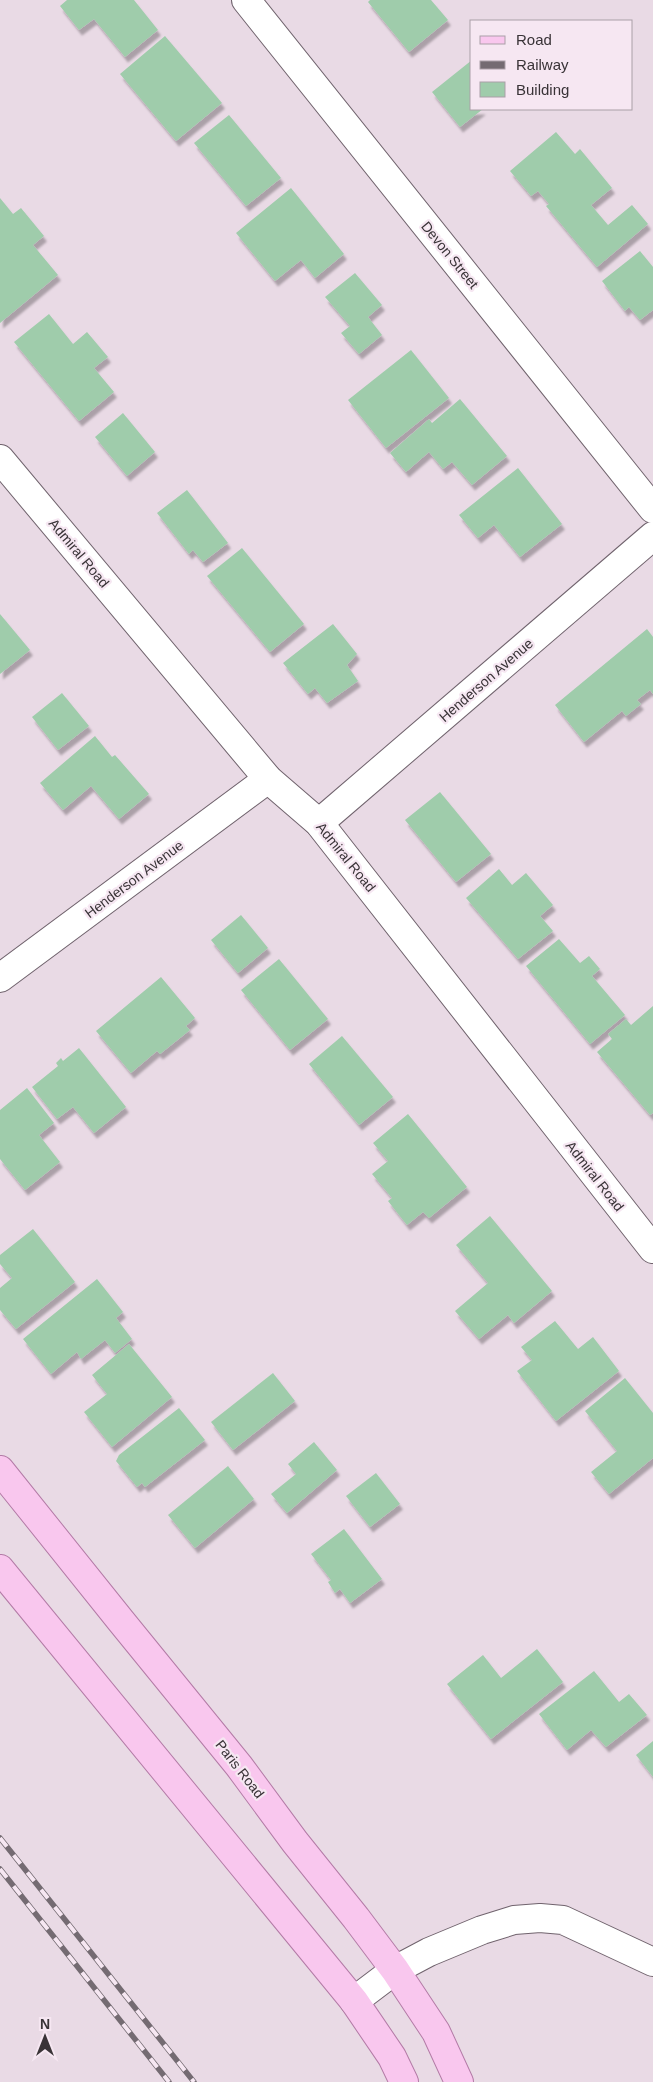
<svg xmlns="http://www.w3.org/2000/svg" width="653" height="2082" font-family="Helvetica,sans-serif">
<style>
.building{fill:#9fccab;filter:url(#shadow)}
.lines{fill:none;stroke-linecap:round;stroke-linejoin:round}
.minor-casing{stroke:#70636d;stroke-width:30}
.major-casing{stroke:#b37ba6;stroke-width:30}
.minor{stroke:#fff;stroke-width:28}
.major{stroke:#f9c7ee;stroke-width:28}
.rail-casing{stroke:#746b72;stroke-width:5.5}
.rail{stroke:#f6e7f2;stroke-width:4;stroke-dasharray:11;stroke-linecap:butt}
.labels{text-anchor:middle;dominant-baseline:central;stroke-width:4.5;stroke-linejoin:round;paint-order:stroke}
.street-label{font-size:14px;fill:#393337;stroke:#f6e7f2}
</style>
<defs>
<filter id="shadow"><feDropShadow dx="3" dy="5.5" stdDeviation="1" flood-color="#0004"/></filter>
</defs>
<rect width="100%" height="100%" fill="#e9dae5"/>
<g class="building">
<polygon points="67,0 134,0 158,30 125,57 94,19 79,30 60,6"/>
<polygon points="370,0 431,0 448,20 409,52 368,2"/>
<polygon points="165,36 222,103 176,141 120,74"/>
<polygon points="472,60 472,109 483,109 460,127 432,92"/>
<polygon points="229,115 281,178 246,206 194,143"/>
<polygon points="556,132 575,154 580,149 612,188 591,205 608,225 632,205 648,224 597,267 546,206 549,204 538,191 531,196 510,171"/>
<polygon points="291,188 344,254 315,278 301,260 275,281 236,233"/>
<polygon points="0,198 13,214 21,208 44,236 33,245 58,275 0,323"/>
<polygon points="640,251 653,267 653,310 640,320 629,307 625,311 602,281"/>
<polygon points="355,273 382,305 368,317 382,335 359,354 341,333 350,326 325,297"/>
<polygon points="49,314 73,344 87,332 108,357 94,368 114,392 79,421 14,342"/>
<polygon points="411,350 449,398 386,448 348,400"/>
<polygon points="460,399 507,456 472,485 452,462 443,469 429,452 406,472 390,453 429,419 432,423"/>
<polygon points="123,413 155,452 127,476 95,437"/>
<polygon points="518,468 562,524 520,557 494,525 478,538 459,515"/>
<polygon points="187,490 228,543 203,562 193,550 189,554 157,513"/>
<polygon points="242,548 304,624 270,652 207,576"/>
<polygon points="0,614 30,650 0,674"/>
<polygon points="333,624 357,654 347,665 358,681 327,703 315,688 308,694 283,663"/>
<polygon points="647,629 653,637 653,694 650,690 637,700 641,704 626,716 622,711 584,742 555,705"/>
<polygon points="62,693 89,726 58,750 32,717"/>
<polygon points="95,736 112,757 115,755 149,794 119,819 91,786 63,810 40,783"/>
<polygon points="440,792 491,854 456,882 405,820"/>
<polygon points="499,869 512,885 526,873 553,905 540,916 553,931 518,959 466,898"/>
<polygon points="241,915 268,948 238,973 211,940"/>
<polygon points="559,939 580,963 589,956 600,969 592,976 625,1015 590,1044 526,966"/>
<polygon points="279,959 328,1019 290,1050 241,990"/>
<polygon points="161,977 195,1018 186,1026 190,1030 160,1054 157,1051 131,1073 96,1031"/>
<polygon points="653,1006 653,1113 650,1115 597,1052 612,1039 608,1034 626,1019 631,1025"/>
<polygon points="342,1036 393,1097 359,1125 309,1064"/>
<polygon points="79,1048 126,1107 94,1133 73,1107 57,1119 32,1087 58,1066 56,1063 61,1058 63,1061"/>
<polygon points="27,1088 54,1123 39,1135 60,1162 25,1190 0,1159 0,1110"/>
<polygon points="408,1114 467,1187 429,1218 423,1212 407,1225 388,1201 392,1198 372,1174 388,1161 373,1143"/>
<polygon points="490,1216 552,1291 514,1323 508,1315 479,1339 455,1311 488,1283 456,1245"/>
<polygon points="33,1229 75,1282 16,1329 0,1310 0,1288 12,1278 0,1264 0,1255"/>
<polygon points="97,1279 123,1312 116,1318 132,1339 115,1353 105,1340 81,1359 77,1352 51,1374 23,1339"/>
<polygon points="555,1321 578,1349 593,1337 619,1371 556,1421 517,1371 532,1360 521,1347"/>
<polygon points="129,1344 172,1397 112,1447 84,1412 107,1394 92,1375"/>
<polygon points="273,1373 295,1401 233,1450 211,1422"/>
<polygon points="625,1378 653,1413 653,1458 609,1494 591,1472 617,1451 585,1411"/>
<polygon points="179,1408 205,1440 145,1487 142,1483 137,1487 116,1461 119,1455"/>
<polygon points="314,1442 337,1470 287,1513 271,1494 296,1474 288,1464"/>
<polygon points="228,1466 254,1499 195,1548 168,1515"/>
<polygon points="376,1473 400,1504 370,1527 346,1496"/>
<polygon points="344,1529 382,1579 350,1603 340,1589 335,1593 328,1582 331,1580 311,1554"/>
<polygon points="537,1649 563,1682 491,1739 447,1684 483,1655 501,1678"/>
<polygon points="594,1671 619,1702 629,1694 647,1715 606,1747 591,1730 567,1750 539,1714"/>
<polygon points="653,1741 653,1777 636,1755"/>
</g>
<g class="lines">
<g class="minor-casing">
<g id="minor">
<polyline points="246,0 653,509"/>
<polyline points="0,459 268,779 319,823 653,1249"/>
<polyline points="319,823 653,536"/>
<polyline points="0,978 268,779"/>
<polyline points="354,2001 395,1970 429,1952 482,1930 514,1920 540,1918 563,1920 653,1962"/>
</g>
</g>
<g class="major-casing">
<g id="major">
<polyline points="0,1470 121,1621 239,1766 295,1842 356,1918 395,1970 436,2032 459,2082"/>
<polyline points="0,1569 354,2001 392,2057 404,2082"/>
</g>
</g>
<use href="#minor" class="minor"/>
<use href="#major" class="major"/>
<g class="rail-casing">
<g id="rail">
<polyline points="0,1838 194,2082"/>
<polyline points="0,1869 169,2082"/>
</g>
</g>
<use href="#rail" class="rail"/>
</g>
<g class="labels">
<g class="street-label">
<text transform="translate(450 255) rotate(51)">Devon Street</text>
<text transform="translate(79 553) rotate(50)">Admiral Road</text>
<text transform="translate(486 680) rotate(-41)">Henderson Avenue</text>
<text transform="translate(346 857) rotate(51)">Admiral Road</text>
<text transform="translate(134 879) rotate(-37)">Henderson Avenue</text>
<text transform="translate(595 1176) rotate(52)">Admiral Road</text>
<text transform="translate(240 1769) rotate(52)">Paris Road</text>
</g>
</g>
<rect x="470" y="20" width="162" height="90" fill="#f6e7f2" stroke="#aa9fa7"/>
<rect x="480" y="36" width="25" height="8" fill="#f9c7ee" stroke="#aa9fa7"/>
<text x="516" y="45" font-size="15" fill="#393337">Road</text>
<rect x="480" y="61" width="25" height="8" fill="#746b72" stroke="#aa9fa7"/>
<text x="516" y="70" font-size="15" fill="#393337">Railway</text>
<rect x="480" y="82" width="25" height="15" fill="#9fccab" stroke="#aa9fa7"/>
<text x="516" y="95" font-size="15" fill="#393337">Building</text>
<g transform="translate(45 2037)" stroke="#f6e7f2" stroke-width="4" paint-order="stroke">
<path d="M0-4L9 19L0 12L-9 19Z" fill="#393337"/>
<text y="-8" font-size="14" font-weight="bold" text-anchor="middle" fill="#393337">N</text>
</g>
</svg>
